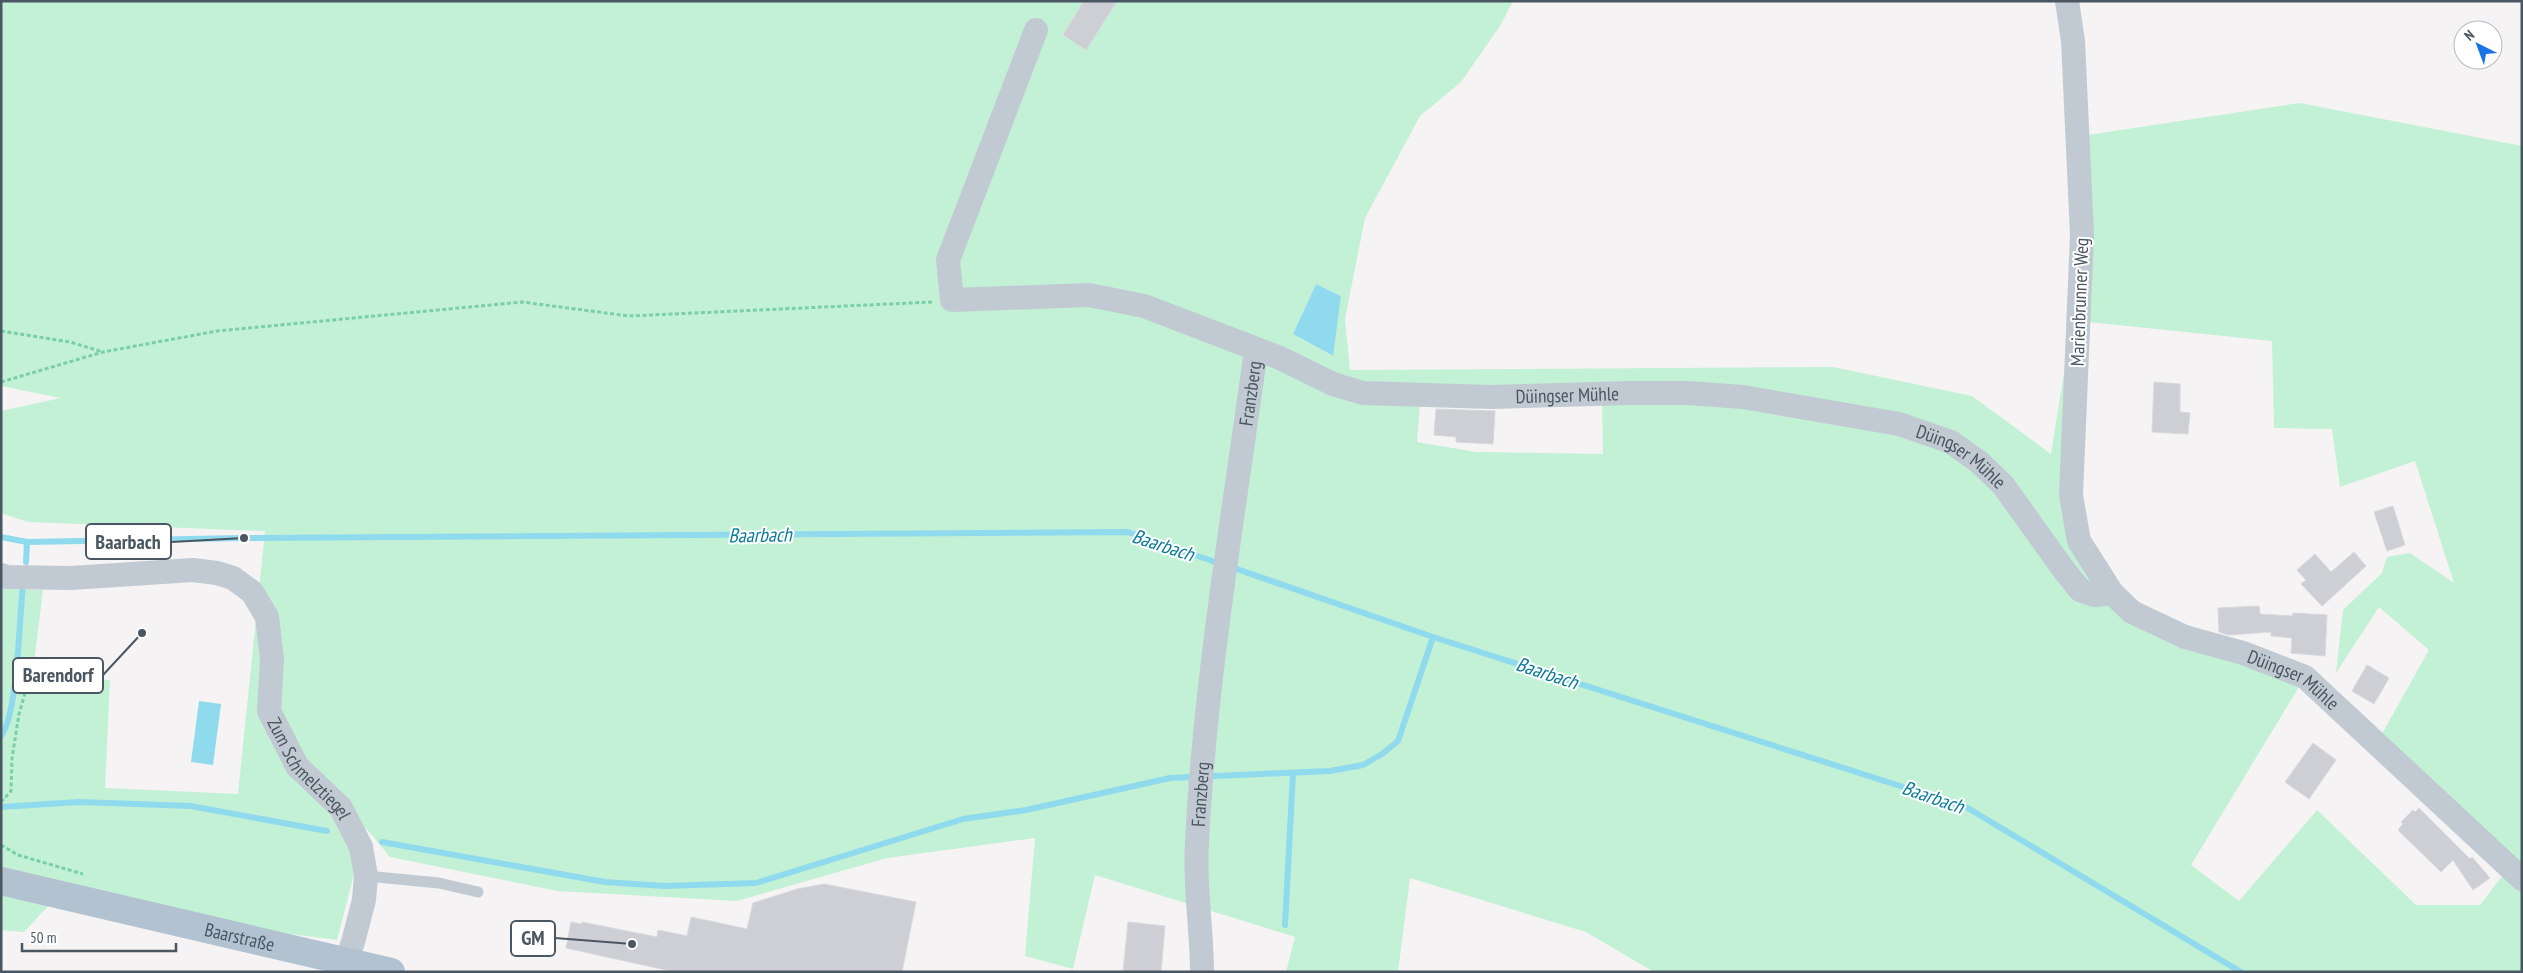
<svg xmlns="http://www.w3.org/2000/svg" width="2523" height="973" font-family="'PT Sans Narrow',sans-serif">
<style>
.green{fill:#c3f1d5;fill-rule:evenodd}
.water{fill:#90daee}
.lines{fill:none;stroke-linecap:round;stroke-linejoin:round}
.stream{stroke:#90daee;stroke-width:6}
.building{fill:#cdcfd5;stroke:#d7d9de}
.path{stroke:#7ad0a6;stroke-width:3;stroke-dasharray:4 2.5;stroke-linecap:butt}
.service{stroke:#c1cad2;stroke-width:11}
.minor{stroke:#c1cad2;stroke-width:24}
.primary{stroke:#b3c2d1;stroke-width:28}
.labels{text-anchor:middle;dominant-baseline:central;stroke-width:4;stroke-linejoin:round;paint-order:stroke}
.street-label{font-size:19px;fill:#4a5661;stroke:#fff}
.water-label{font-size:20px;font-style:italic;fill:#0c7c9b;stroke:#fff}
.leader{fill:none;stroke:#4a5661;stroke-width:2}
.callout-dot{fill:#4a5661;stroke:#fff;stroke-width:2}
.callout{fill:#fff;stroke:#4a5661;stroke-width:2}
.callout-label{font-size:20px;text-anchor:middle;font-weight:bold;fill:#4a5661}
</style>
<rect width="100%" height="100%" fill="#f5f3f3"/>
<g class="green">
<path d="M1,1H1513L1500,26L1461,82L1420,116L1365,218L1345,319L1350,370L1833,367L1972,396L2051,454L2073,316L2065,493L2072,543L2104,589L2095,590L2080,584L2064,564L2034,515L2004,478L1977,455L1949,435L1896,418L1745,390L1360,387L1323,373L1265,346L1193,319L1191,326L1248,353L1278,362L1331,387L1365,399L1420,403L1417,442L1476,452L1603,454L1602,399L1741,404L1743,397L1899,424L1951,442L1979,462L2003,485L2064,570L2080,590L2095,595L2112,593L2132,612L2185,637L2243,653L2305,677L2191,865L2239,901L2317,810L2416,905H2480L2506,871L2522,885V972H1654L1586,932L1410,878L1398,972H1286L1295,937L1095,875L1073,969L1025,956L1035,838L887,858L737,901L558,891L390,857L366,828L337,940L51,903L24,932L1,930V586L7,589L43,590L32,679L110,680L105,788L238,794L265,531L28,522L1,513V411L61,398L1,386ZM1316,284L1341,296L1332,356L1293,334Z"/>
<polygon points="2300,103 2522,146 2522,874 2379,739 2429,650 2379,607 2336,673 2343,610 2382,573 2387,557 2410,553 2454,583 2415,461 2340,487 2332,429 2274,428 2272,341 2079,321 2081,136"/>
</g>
<g class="water">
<polygon points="1316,284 1341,296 1333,356 1293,334"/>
<polygon points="199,701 221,704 213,765 191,762"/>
</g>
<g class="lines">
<g class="stream">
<polyline points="1,537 27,542 244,538 1128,532 1221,564"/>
<polyline points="26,562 27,542"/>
<polyline points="1231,567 1433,637 1966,807 2241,972"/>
<path d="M1,736C18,715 19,617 23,586"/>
<polyline points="1,807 79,802 191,806 327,831"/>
<polyline points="382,842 605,882 664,886 756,883 963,819 1026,810 1170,778 1330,771 1363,765 1382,754 1398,741 1433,637"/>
<polyline points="1285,925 1293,773"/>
</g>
</g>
<g class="building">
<polygon points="1084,1 1117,1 1086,50 1063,35"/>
<polygon points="2154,382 2180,384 2180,412 2190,413 2188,434 2152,432"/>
<polygon points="1436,409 1495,411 1493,444 1456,442 1456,437 1434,435"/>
<polygon points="2393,506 2405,545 2387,551 2374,512"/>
<polygon points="2354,552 2366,566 2322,606 2301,584 2306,580 2297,570 2315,554 2331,572"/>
<polygon points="2259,606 2260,614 2293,616 2293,613 2327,615 2325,656 2291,653 2292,638 2271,636 2271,632 2228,635 2219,632 2218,608"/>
<polygon points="2367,665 2389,678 2374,704 2352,691"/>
<polygon points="2313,743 2336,760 2309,799 2285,782"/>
<polygon points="2419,808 2470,859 2472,857 2490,878 2473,890 2453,860 2441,872 2398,830 2403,824 2401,822 2413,810 2415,812"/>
<polygon points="824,884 916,902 902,972 675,972 566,948 571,922 582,924 582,922 657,937 658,930 687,936 691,917 747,929 753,903 797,889"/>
<polygon points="1128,922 1165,926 1161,972 1123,972"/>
</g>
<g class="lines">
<g class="path">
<polyline points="1,331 70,342 103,352"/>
<polyline points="1,382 103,352 217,331 522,302 629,316 932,302"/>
<polyline points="1,802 11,791 12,758 19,714 29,679 39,674 62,669"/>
<polyline points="1,845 18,855 83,874"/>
</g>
<polyline class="service" points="366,876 439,883 478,892"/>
<g class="minor">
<polyline points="2067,1 2073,41 2082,235 2071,495 2079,541 2112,593"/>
<path id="s1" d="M1036,30L948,260L952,300L1089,295L1144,306L1280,358L1333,384L1363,393L1491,397L1628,393H1688L1743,397L1899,424L1951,442L1979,462L2003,485L2064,570L2080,590L2095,595L2112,593L2132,612L2185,637L2243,653L2305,677L2522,879"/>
<path id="s2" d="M1,575L7,577L71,578L193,570L217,573L233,578L252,592L267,617L272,659L269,711L297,766L341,808L361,847L366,876L364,900L353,942L342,972"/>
<path id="s3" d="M1202,972C1202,929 1194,886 1197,843C1205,678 1234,513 1256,350"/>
</g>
<path class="primary" id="s4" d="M1,881L391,972"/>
</g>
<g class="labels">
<g class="street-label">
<text transform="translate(2079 302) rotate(-88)">Marienbrunner Weg</text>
<text stroke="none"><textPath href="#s3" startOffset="582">Franzberg</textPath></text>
<text stroke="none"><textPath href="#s1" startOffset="920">Düingser Mühle</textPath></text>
<text stroke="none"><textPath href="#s1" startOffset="1325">Düingser Mühle</textPath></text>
<text stroke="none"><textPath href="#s1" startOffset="1744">Düingser Mühle</textPath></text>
<text stroke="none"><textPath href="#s2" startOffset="452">Zum Schmelztiegel</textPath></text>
<text stroke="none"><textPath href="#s3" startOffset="178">Franzberg</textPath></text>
<text stroke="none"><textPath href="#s4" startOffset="245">Baarstraße</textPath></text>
</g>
<g class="water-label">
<text transform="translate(760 535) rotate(-1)">Baarbach</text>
<text transform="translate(1163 545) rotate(18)">Baarbach</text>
<text transform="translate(1547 673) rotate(18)">Baarbach</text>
<text transform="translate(1933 797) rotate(19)">Baarbach</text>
</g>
</g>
<path class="leader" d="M244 538L171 542M142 633L103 675M632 944L555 938"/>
<g class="callout-dot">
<circle cx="244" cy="538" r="5"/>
<circle cx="142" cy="633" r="5"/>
<circle cx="632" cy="944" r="5"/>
</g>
<g class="callout">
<rect x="86" y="524" width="85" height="35" rx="5"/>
<rect x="13" y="658" width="90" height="35" rx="5"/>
<rect x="511" y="921" width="44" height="35" rx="5"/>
</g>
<g class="callout-label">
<text x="128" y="549">Baarbach</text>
<text x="58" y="682">Barendorf</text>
<text x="533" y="945">GM</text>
</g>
<rect width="2523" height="973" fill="none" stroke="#4a5661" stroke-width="5"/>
<g transform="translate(2478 45) rotate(318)"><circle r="24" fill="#ffffff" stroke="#b7bbc0"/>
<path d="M0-4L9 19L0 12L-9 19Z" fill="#1a73e8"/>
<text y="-8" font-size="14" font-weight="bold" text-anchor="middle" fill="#4a5661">N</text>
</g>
<path d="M22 943v8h154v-8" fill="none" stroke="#4a5661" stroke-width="2.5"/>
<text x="30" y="943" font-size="15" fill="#4a5661" stroke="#ffffff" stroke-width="4" paint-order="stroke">50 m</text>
</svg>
